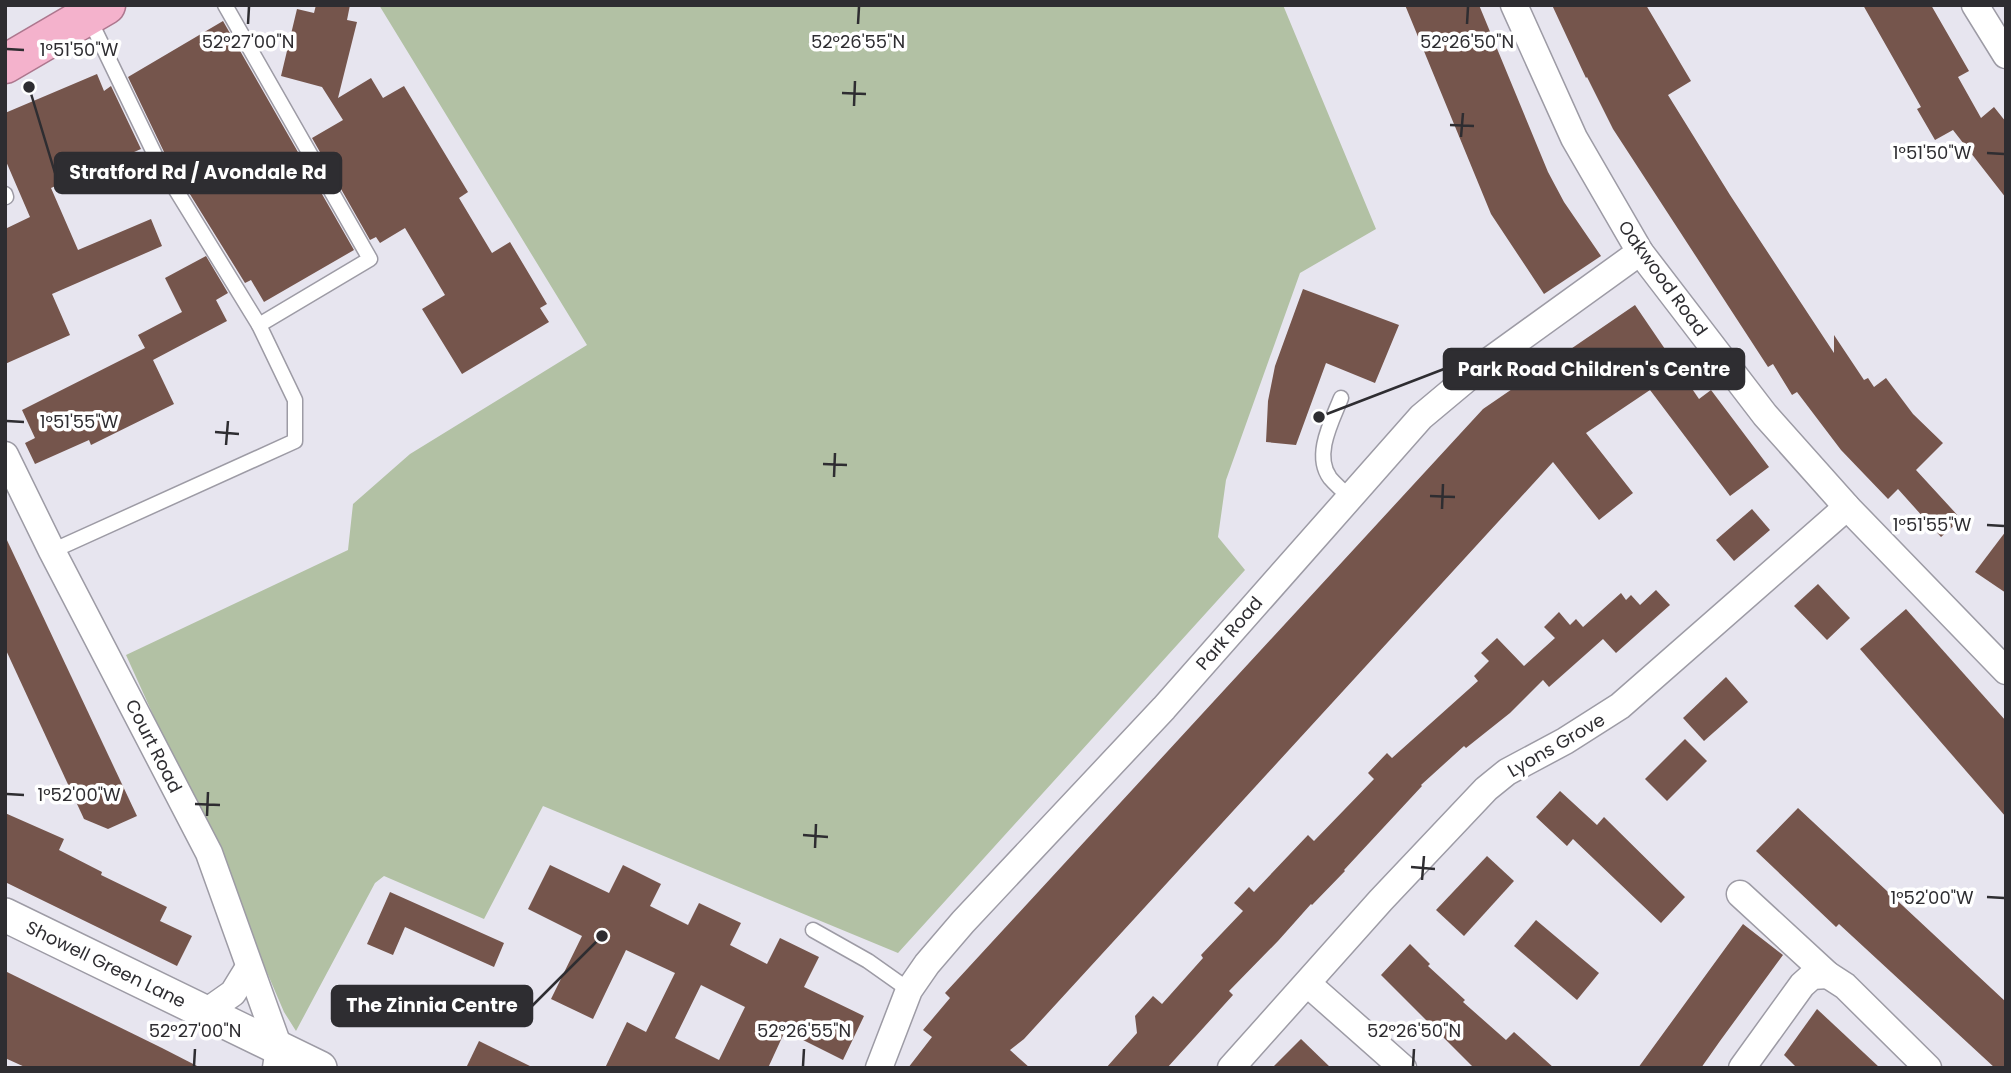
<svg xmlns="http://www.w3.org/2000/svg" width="2011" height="1073" font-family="Poppins,sans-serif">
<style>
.green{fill:#b2c1a4}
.building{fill:#75554c;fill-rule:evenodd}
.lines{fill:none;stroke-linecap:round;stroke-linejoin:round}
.service-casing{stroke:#9d9ba5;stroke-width:17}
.minor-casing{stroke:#9d9ba5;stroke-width:29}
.tertiary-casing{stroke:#9d9ba5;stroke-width:36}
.trunk-casing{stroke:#ad778e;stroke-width:41}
.service{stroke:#fff;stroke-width:14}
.minor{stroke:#fff;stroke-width:26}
.tertiary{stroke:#fff;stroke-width:33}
.trunk{stroke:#f4b2cc;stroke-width:38}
.ticks{fill:none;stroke:#2e2d31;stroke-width:2.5}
.labels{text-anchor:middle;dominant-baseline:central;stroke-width:7;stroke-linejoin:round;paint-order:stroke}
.street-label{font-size:18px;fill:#2e2d31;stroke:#fff}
.ticks-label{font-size:18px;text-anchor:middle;fill:#2e2d31;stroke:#fff;stroke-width:7;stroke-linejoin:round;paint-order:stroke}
.leader{fill:none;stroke:#2e2d31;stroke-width:2.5}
.callout-dot{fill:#2e2d31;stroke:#fff;stroke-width:2.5}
.callout{fill:#2e2d31;stroke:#2e2d31;stroke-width:2.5}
.callout-label{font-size:19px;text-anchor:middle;font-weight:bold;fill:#fff}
</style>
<rect width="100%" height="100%" fill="#e7e5ef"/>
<polygon class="green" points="379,5 1283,5 1376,229 1300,273 1226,480 1218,537 1245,570 898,953 543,806 484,919 384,876 375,883 296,1031 284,1012 213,847 126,655 348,550 353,504 410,454 587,345"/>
<g class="building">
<polygon points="316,5 350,5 347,20 357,22 338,98 371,78 383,98 404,86 468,192 459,198 492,253 510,242 547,304 540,308 549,322 462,374 422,309 445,295 405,228 380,243 376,237 370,240 312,138 343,120 322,87 281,76 297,9 314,13"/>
<polygon points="1405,5 1479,5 1548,172 1564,202 1601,256 1544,294 1491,214"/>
<polygon points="1552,5 1646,5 1691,81 1668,95 1730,195 1834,353 1834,335 1864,380 1868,378 1874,387 1886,378 1913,414 1943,443 1916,470 1961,519 1941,537 1898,489 1888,499 1841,450 1797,392 1792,395 1773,364 1768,367 1613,129 1587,77 1586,78"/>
<polygon points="1863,5 1931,5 1969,71 1958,77 1981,118 1994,107 2006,122 2006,198 1953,130 1935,140 1917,109 1921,107"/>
<polygon points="223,21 354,250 264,302 251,280 245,283 165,154 128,77"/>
<polygon points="97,74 104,91 111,86 141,149 51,188 78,250 151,219 162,246 52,294 70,335 5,364 5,229 30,217 5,159 5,113"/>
<polygon points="206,256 228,293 216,300 227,321 153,360 174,404 91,445 89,440 35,464 25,443 35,438 22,410 145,348 138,335 182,312 165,278"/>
<polygon points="1303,289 1399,325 1375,383 1326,363 1296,445 1266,442 1268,401 1275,366"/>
<polygon points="1635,305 1699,399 1711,390 1769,467 1730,496 1650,390 1586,433 1633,493 1599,520 1553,462 1024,1039 1010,1050 1030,1068 908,1068 932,1037 923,1030 950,998 945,993 1483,409"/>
<polygon points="1752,509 1770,530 1734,561 1716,540"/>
<polygon points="2006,531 2006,593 1975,572"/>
<polygon points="5,536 137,816 108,829 84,819 5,648"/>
<polygon points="1818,584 1850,618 1827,640 1794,606"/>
<polygon points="1656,590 1670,605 1616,653 1603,639 1549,687 1543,680 1510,713 1466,748 1464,746 1421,785 1422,786 1344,870 1345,871 1312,905 1311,904 1278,941 1229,991 1233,995 1167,1068 1106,1068 1137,1033 1135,1016 1153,996 1162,1004 1203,958 1201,955 1243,911 1234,903 1249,887 1254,892 1308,835 1314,841 1374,779 1368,773 1387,753 1392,758 1478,681 1474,676 1489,661 1481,653 1497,638 1524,666 1555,638 1544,627 1559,612 1570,625 1576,619 1583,627 1621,593 1626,600 1631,595 1640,605"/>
<polygon points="1906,609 2006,721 2006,817 1860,649"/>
<polygon points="1726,677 1748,702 1704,741 1683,718"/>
<polygon points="1685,739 1707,761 1667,801 1645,779"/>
<polygon points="1560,791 1597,825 1604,817 1685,897 1661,923 1573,839 1567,846 1536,817"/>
<polygon points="1798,808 2006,1002 2006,1068 1995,1068 1839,924 1836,927 1756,851"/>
<polygon points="5,813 64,839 59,850 102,872 101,875 167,907 160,921 192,936 177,966 5,882"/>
<polygon points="1487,856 1514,881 1464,936 1436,910"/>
<path d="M550,865L609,893L623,865L661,884L650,906L688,925L699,903L741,923L730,945L767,964L780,938L819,957L804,987L864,1016L843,1060L785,1031L768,1068H605L627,1022L646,1032L675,973L626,950L593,1019L551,999L582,936L528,909ZM701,985L745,1007L719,1060L675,1038Z"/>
<polygon points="390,892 504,943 494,967 405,927 393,955 367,944"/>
<polygon points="1536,920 1599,973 1577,1000 1514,946"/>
<polygon points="1743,924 1783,955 1720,1041 1701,1068 1638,1068"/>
<polygon points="1410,944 1430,964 1428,966 1465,1000 1463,1002 1506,1040 1514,1032 1554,1068 1474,1068 1381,975"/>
<polygon points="5,971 162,1048 201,1068 27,1068 5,1058"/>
<polygon points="1817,1009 1847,1037 1880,1068 1797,1068 1784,1055"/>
<polygon points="1301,1039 1331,1068 1272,1068"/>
<polygon points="479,1041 534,1068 466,1068"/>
</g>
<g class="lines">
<g class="service-casing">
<g id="service">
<polyline points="88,16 157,159 259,325 370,259 225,5"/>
<polyline points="5,194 6,197"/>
<path d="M1341,398C1332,421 1313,455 1330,478C1336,485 1344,492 1351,498"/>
<polyline points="52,551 295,441 295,400 259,325"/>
<polyline points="813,930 868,961 909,990"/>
</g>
</g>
<g class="minor-casing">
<g id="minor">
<polyline points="1514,5 1574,138 1640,252 1765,415 1847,507 2006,671"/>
<polyline points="1975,5 2006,55"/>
<polyline points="5,455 52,551 209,853 279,1048 276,1068"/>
<polyline points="1740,894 1828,975 1845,986 1928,1068"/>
<polyline points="1308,984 1403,1068"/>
<polyline points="206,1012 233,993 249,967"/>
<polyline points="879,1068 909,990 927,964 963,922 1164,708 1421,417 1482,366 1640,252"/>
<polyline points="1231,1068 1381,900 1486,789 1507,772 1565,741 1620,706 1847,507"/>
<polyline points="1742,1068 1802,985 1812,976 1828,975"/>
</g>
</g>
<g class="tertiary-casing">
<polyline id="tertiary" points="5,915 320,1068"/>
</g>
<g class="trunk-casing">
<polyline id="trunk" points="5,64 106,5"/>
</g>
<use href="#service" class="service"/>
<use href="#minor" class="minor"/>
<use href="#tertiary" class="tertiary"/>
<use href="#trunk" class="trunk"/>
</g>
<path class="ticks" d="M248,24L249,7M858,24L859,7M1467,24L1468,7M7,49L24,50M842,93L866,94M854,106L855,81M1450,125L1474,126M1461,137L1463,113M1987,153L2004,154M7,421L24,422M215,432L239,434M226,445L228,421M823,464L847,465M834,477L835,453M1430,496L1455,497M1442,509L1443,484M1987,525L2004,526M7,794L24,795M195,804L220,805M207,816L208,792M803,835L828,837M815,848L816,824M1411,867L1435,869M1422,880L1424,856M1987,897L2004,898M194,1066L195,1049M803,1066L804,1049M1413,1066L1414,1049"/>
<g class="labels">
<g class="street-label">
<text transform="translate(1663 278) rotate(54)">Oakwood Road</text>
<text transform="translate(1229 633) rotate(-49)">Park Road</text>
<text transform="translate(1556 745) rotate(-30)">Lyons Grove</text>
<text transform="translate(154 746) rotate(63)">Court Road</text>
<text transform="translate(106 964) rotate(26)">Showell Green Lane</text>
</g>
</g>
<g class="ticks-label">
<text x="248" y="48">52°27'00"N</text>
<text x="858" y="48">52°26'55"N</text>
<text x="1467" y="48">52°26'50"N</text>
<text x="79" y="56">1°51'50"W</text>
<text x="1932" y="159">1°51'50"W</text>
<text x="79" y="428">1°51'55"W</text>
<text x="1932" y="531">1°51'55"W</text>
<text x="79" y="801">1°52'00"W</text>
<text x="1932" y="904">1°52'00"W</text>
<text x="195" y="1037">52°27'00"N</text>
<text x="804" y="1037">52°26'55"N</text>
<text x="1414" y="1037">52°26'50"N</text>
</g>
<path class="leader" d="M29 87L55 173M1319 417L1444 369M602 936L532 1006"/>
<g class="callout-dot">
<circle cx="29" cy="87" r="7"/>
<circle cx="1319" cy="417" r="7"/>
<circle cx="602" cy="936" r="7"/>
</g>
<g class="callout">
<rect x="55" y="153" width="286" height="40" rx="7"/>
<rect x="1444" y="349" width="300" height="40" rx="7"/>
<rect x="332" y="986" width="200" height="40" rx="7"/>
</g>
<g class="callout-label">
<text x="198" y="179">Stratford Rd / Avondale Rd</text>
<text x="1594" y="376">Park Road Children's Centre</text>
<text x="432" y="1012">The Zinnia Centre</text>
</g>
<rect width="2011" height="1073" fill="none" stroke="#2e2d31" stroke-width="14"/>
</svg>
